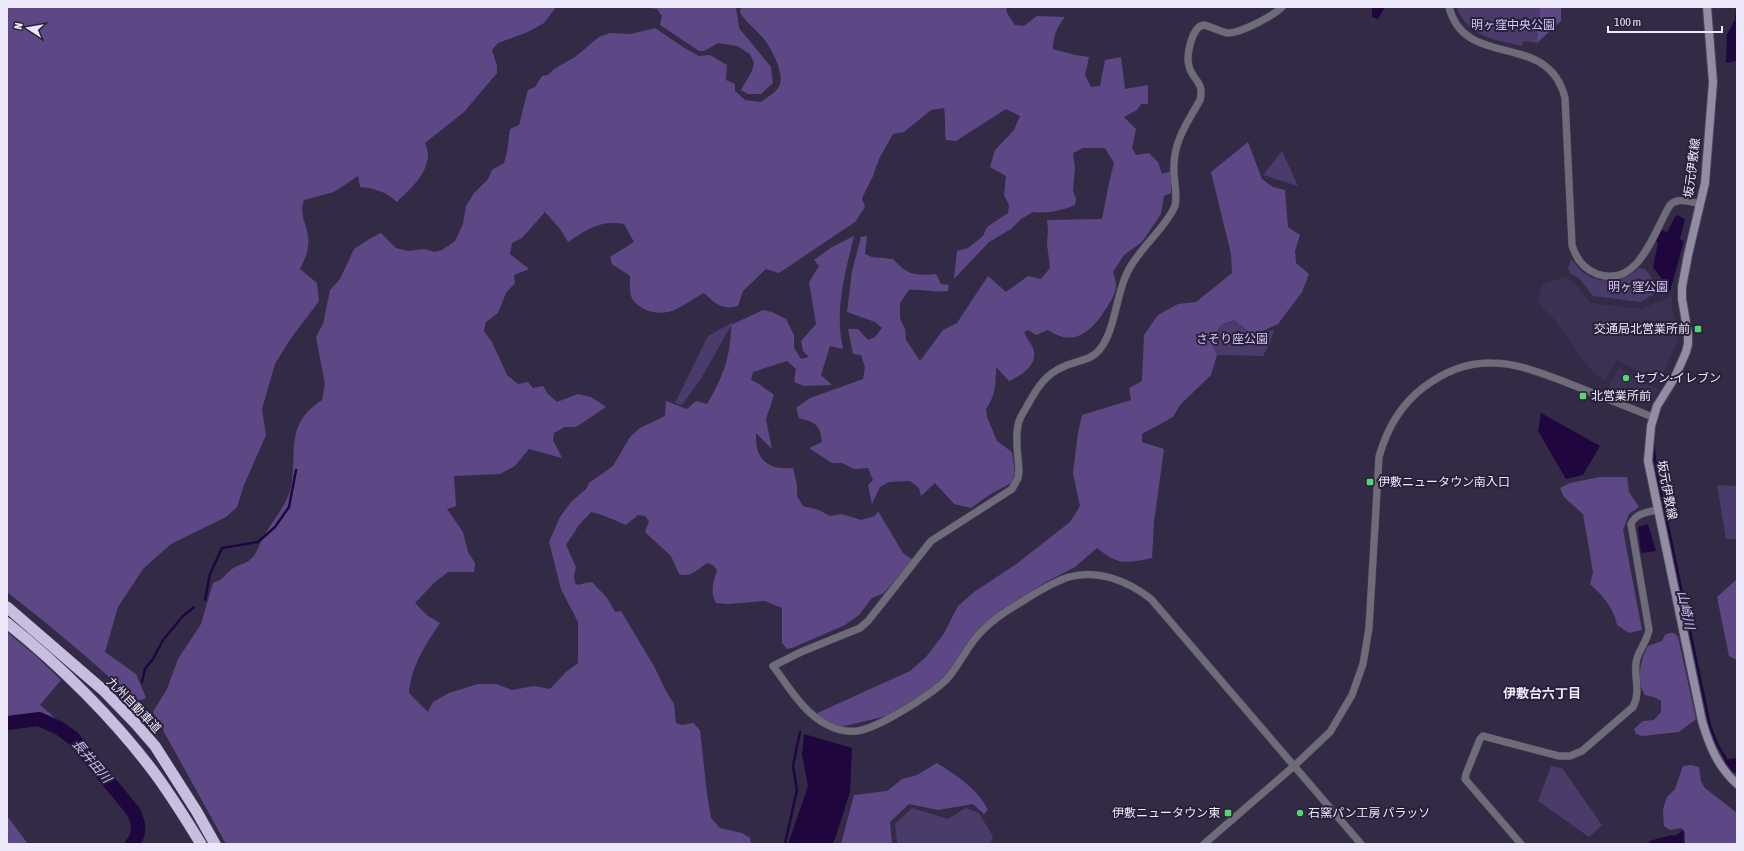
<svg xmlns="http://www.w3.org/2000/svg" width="1744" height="851" font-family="'Asap Condensed','Noto Sans JP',sans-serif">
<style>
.built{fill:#3b3152}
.green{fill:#4b3b6a}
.forest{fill:#5d4885}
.water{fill:#20063f}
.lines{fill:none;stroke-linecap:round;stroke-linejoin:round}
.stream{stroke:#20063f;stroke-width:2.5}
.river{stroke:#20063f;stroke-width:14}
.tertiary-casing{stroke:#4d455e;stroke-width:8}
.secondary-casing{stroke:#4d455e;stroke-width:10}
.motorway-casing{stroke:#4d455e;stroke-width:12}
.tertiary{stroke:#6f6c79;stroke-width:7}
.secondary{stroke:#938da3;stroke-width:8}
.motorway{stroke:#c7bee0;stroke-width:11}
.poi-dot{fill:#55d671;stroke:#29203a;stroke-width:1.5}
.labels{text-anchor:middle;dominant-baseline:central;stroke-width:4;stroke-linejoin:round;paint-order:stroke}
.park-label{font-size:12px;fill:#d6c6fd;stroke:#29203a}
.street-label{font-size:12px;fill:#ede8fa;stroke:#29203a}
.poi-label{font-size:12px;fill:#ede8fa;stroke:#29203a;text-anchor:start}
.water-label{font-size:13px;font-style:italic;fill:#d0c0f7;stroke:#29203a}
.neighbourhood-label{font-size:13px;font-weight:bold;fill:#ede8fa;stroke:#29203a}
</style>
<rect width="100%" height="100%" fill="#332a45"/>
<g class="built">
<polygon points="1563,277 1573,281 1590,303 1641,309 1672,296 1673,316 1676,320 1678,339 1659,383 1617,360 1604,381 1586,364 1555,320 1542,307 1538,302 1542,285"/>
<polygon points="1619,368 1658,390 1653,398 1640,402 1607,388"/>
</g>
<g class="green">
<path d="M1457,7H1540L1537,43L1524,41L1522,46C1496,40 1466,36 1457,7Z"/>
<polygon points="1282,151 1298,186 1263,175"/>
<path d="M1571,259C1576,264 1580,271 1587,275C1603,285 1626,281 1639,268L1645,269L1661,290L1640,302L1593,296L1579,278L1569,273L1570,271L1568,269Z"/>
<polygon points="1234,320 1253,335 1274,330 1270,343 1263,356 1217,355 1211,341 1221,325"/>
<polygon points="733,322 702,377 682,405 675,403 708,336"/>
<polygon points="1717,485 1737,486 1737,539 1726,539"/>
<polygon points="1551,766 1562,768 1602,825 1589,837 1538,801"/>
<polygon points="912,808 948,819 966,808 979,813 993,837 990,844 899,844 897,842 895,824"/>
</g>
<g class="forest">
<path d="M7,7H556L544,23L528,32L498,43L492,50L497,66V73L464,112L425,143C426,146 428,151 428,155C427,175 410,189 397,202C386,192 375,188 360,187L358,176L334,192L304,200C299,214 306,223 308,236C310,248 305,259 300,269L317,283L319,301L289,341L275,364L262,409L266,435L244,485L237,507L226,517L171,544L143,569L118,607L105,652L136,674L146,698L136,702C95,663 52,627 7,592Z"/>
<polygon points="644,7 736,7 739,28 771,67 773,83 761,94 748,94 741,90 752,71 754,63 750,54 737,46 718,43 704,51 699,51 660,25 662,16 657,9"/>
<path d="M741,7H1006L1007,13L1015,25L1024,26L1037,16L1065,17C1057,27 1053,36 1053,49L1075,55L1089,57L1085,75L1091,87L1100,86L1105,60L1121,57L1125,89L1148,85V104H1141L1137,110L1124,117L1136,129L1132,148L1136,155L1149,153L1158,162L1162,174L1171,171V193L1164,196L1161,214L1142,242L1124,255L1113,272C1114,276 1117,283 1116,287C1115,296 1107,307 1102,315C1087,335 1072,346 1048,330L1036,335L1028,330L1024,332C1026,338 1031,343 1033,348C1039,365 1022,375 1009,381L996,367C996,383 996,395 986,409L987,417L997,441L1012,452L1015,473L1011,483L989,495L971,508L954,504L935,483L921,496L919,488L910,481L889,482L880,487L872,504L868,485L873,480L868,468L854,469L842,463H832L809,448L822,442C820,424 816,423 799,418L796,408L810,398L863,379L865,367L861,355L853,354L848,329H858L868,340L875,337L882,328L875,322L847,312L852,271L861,237L867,236L865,254L872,257L893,259C908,275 913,276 936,274L941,284L949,285L948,291C935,293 923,289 909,290L900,303V318L905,329L906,340L920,361L943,330L957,323L988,276L1006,292L1028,276L1041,279L1050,268L1047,244L1048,229L1047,220L1102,219L1109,183L1114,163L1105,148H1083L1073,153L1075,168L1073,191L1076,199L1075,205C1063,210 1047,214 1033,212L1021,219L1011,229L989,242L954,279L957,251L968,248L983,236L987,227L1008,213L1009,205L1004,195L1006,176L990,167L995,150L1014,130L1020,116L1006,109L956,141L946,140C944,128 946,119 944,108L931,110L904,132L893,134L879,159L873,176L862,198L865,207L855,222L779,273L766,269L743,291L738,306C721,310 716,304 704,293C694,298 684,306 674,310C661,316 642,312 633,300C629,294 630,283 630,276L612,264L610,257L634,242L624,224C599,220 588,229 568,242L560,229L545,212L522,238L512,243L510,254L529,269L514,275L515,283L506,293L498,313L486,322L484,331L492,342L507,375L518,384L528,382L533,388L543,386L548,394L557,402L578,394L591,397L606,407L576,427H565L554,433L553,440L562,458L529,449L515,466L500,474L454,476L456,506L447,509L463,532L468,552L475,563L474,572H448L434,583L415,603L428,616L440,623C425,645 411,667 409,693L428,712L433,702L449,693L478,684H496L512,690L534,686L550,689L566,672L578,663V622L561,589L549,542L560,517L571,502L586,489L589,483L613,466L630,437L640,428L665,416L666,401L687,409L696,401L707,404C723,377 731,356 731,325L763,310L772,312L786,319L794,335V348L801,359L809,357L803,351L801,341L816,324L809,282L819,266L814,260L832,247L854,236C847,265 838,297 840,327C840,335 842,342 843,349L830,346L821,375L832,385L804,386L794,382L796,369L787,361L753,372L751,380L759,384L774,395L766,419L772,449L756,433C755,460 767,470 793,468L797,485V496L803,506L819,510L830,516L842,514L861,520L875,516L878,511L903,553L913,560L884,593L872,598L859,615L845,625L792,648L787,649L782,643V608L765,601L728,604L716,603C710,592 713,583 717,570L713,565L707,563C698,569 691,578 679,574L671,556L645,532L649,521L645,516L638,515L626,525C614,520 604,515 591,512L579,525L566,545L576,567L574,576L575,583L578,585L585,583L592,582L607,598L615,612L621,611L655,668L666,691L674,704L676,723L682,725L693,723L700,730L707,794L711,818L720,828L742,833L750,838L751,844H226L153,712L167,689L178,659L201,624L213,583C225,579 223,576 232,569C239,564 247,564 253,557C258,551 260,542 264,536C273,520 287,505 291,487C298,451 284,425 322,400L325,384L316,337L323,324L330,290L340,279L354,249L371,238L381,233L396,248L408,251L425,249L434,252L442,250L455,241L463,224L466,206L474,193L488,179L492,170L504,163C508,152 508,141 510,129L519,125L528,90L535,87L542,76L548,75L554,69L575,57L599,37L610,33L631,34L655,28L683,47L699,56L710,55L727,65L726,80L735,84V91L745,100L761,102C766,98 774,94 778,88C787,77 771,47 763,38C755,29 748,24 740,13Z"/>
<polygon points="1540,7 1561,7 1561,21 1537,43"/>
<path d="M1248,142L1262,179L1273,187L1285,190L1288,227L1300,235L1295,251L1296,263L1309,274L1302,292L1278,324L1253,335L1234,320L1221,325L1211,341L1217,355L1211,375L1180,405L1173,417L1142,434V442L1164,449L1154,522L1152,558C1126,563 1119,566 1097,548L1075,567L1044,583L990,620L953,671L923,696L891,715L840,727L813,715L910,671L926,657L943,635L958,606L974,592L1015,565L1070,522L1080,506L1073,473L1078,433L1082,415L1131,400L1129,388L1142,381L1144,335L1158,315L1178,304L1196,302L1232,273L1231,254L1211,172Z"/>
<path d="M1600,477H1627L1629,492L1639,507L1629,514L1623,530L1642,630L1629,633L1617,625C1614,608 1603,596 1590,584L1593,572L1583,514L1564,497L1560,488L1570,483Z"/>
<polygon points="1737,579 1737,660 1729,656 1717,597"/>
<path d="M7,632L36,656L61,680L40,705L71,732C61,727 48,716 36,716C26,716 17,722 7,720Z"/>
<path d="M1669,633H1674L1678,637L1696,719L1679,732L1642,736L1636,734L1634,729L1643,721L1654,720L1661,712V701L1654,697L1645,695C1636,681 1640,660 1648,646L1662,641L1665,635Z"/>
<path d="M937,763C957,776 977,788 988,810L984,814L973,804L938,810L909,804L890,822L892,844H841L854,795L887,791L902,779L917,775Z"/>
<polygon points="1691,765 1699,767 1701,781 1705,788 1737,813 1737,844 1685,844 1685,832 1681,828 1670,830 1664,826 1663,809 1667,797 1675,789 1683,766"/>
<polygon points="7,816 28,844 7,844"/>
</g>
<g class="water">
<polygon points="1372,7 1385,7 1378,19 1372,17"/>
<polygon points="1736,7 1737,7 1737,61 1726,63 1727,34 1735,20"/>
<polygon points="1677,215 1683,218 1685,220 1680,239 1684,241 1670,291 1653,267 1658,243 1656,242 1661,230 1667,232 1675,217"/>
<polygon points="1541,413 1600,446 1583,475 1566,479 1538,431"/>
<polygon points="1648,524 1656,551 1641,553 1638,527"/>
<polygon points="804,734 852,748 850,792 835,839 832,844 788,844 808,786 802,754"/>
<polygon points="1683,830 1684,844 1650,844 1649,841 1672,835 1675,836"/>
</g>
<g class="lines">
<g class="stream">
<polyline points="1653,443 1657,474 1710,726 1717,744 1730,766"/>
<polyline points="205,600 210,574 222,548 258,542 275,527 289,507 296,470"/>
<polyline points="142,682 145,669 153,659 163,640 183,616 194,607"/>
<polyline points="785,844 797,790 793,766 800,732"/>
</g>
<g class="river">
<path d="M7,723L39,719L59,728L73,738L133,811C139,822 141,834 132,844"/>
<polyline points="1730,766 1737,765"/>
</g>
<g class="tertiary-casing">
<g id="tertiary">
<path d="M1282,7C1273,16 1241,33 1228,33C1220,32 1213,27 1204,25C1192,26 1186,55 1189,66C1192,80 1205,82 1200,100C1188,122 1174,140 1174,166C1173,179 1178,193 1175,206C1165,229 1138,249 1127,273C1116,295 1115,331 1100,349C1091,361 1078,360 1065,366C1045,374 1037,388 1027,406C1024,412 1019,418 1018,425C1015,439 1018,456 1019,470L1018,478L1012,489L931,541L868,621L860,628L801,652L773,666C789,687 804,714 828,725C837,730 847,732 857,731C879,728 930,695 946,680C960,665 967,645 982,631C994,618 1010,609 1026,599C1039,591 1053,582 1069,577C1098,569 1128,581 1151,599L1361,844"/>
<path d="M1449,7C1465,71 1548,29 1565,98L1572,245C1576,259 1584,269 1597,274C1639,289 1654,231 1670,205C1679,197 1690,202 1700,204"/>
<path d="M1204,844L1294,766L1330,732L1352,695L1363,664L1369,628L1379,457C1387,428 1400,405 1424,387C1444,372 1467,362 1492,363C1516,363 1538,372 1560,380C1591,392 1622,405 1653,417"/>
<path d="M1521,844L1465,779L1466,774L1480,739L1483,736L1559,756H1570L1582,751L1633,707C1641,692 1634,678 1636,663C1637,652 1647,642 1649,630L1631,524C1636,513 1647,512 1658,510"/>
</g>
</g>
<g class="secondary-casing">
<path id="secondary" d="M1707,7L1713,82L1705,183L1688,255L1682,287V299L1688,334V344L1686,352L1675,377L1657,406L1651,426L1648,461L1702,721C1709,745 1718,767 1737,784"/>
</g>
<g class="motorway-casing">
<g id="motorway">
<polyline points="7,607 103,690 135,723 155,746 197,812 215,844"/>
<path d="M7,623C60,665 116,721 156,775C172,797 187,821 201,844"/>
</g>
</g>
<use href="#tertiary" class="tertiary"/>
<use href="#secondary" class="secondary"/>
<use href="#motorway" class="motorway"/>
</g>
<g class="poi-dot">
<rect x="1694" y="325" width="8" height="8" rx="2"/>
<circle cx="1626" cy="378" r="4"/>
<rect x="1579" y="392" width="8" height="8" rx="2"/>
<rect x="1366" y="478" width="8" height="8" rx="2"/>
<rect x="1224" y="809" width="8" height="8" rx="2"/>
<circle cx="1300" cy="813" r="4"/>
</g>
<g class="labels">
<g class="park-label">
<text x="1513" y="25">明ヶ窪中央公園</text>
<text x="1638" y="287">明ヶ窪公園</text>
<text x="1232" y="339">さそり座公園</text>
</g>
<g class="street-label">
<text transform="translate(1692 168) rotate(-83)">坂元伊敷線</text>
<text transform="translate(1667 490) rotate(79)">坂元伊敷線</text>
<text transform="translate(134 705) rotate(46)">九州自動車道</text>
</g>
<g class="poi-label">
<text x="1690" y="329" text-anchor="end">交通局北営業所前</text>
<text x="1634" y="378">セブン-イレブン</text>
<text x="1591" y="396">北営業所前</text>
<text x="1378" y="482">伊敷ニュータウン南入口</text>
<text x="1220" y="813" text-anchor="end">伊敷ニュータウン東</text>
<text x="1308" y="813">石窯パン工房 パラッソ</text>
</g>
<g class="water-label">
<text transform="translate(1686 610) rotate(78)">山崎川</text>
<text transform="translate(92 761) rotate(50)">長井田川</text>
</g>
<g class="neighbourhood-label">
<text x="1542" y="693">伊敷台六丁目</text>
</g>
</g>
<rect width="1744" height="851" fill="none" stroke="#ede8fa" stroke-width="16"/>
<g transform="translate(28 28) rotate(282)" stroke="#29203a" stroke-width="3" paint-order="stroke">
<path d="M0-3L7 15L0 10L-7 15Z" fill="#ede8fa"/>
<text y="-6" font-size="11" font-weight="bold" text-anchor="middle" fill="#ede8fa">N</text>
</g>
<path d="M1608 26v6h114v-6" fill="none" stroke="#ede8fa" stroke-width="2"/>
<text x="1614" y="26" font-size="12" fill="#ede8fa" stroke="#29203a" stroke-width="3" paint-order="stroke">100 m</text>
</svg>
